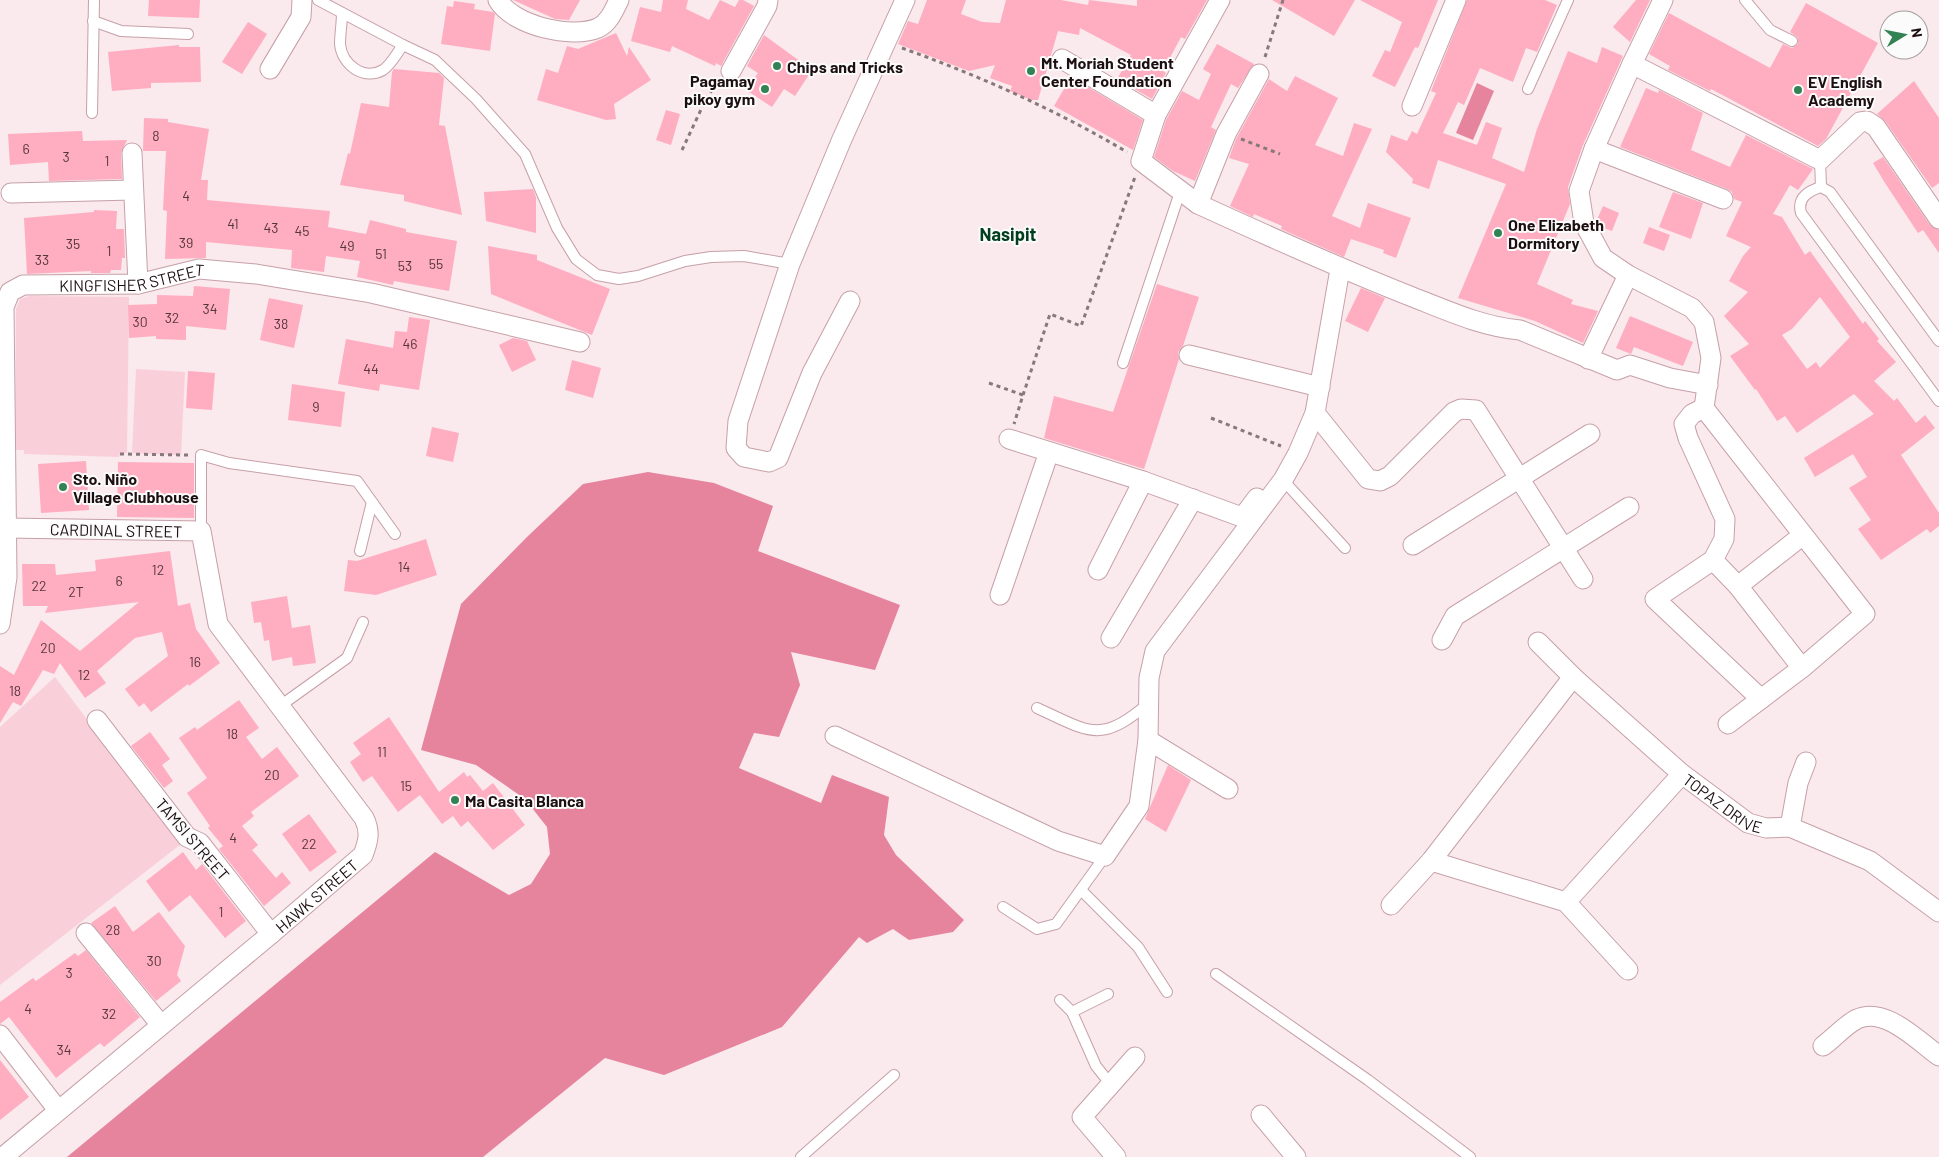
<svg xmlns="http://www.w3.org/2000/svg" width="1939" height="1157" font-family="Barlow,sans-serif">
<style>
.green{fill:#f9d0d9}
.water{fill:#e6839d}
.building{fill:#ffadc0;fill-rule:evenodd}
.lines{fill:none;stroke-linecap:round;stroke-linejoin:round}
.service-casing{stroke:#c6a0a8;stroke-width:12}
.minor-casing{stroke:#c6a0a8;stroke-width:21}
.path{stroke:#87787b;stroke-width:3;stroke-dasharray:4 4;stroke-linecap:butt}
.service{stroke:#fff;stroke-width:10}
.minor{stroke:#fff;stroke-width:19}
.poi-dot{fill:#338253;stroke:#fbfbfb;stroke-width:2}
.labels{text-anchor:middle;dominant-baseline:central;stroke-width:4;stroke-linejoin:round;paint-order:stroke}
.number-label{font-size:14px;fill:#55363e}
.poi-label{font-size:16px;font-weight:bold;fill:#1c0f12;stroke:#fbfbfb;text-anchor:start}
.street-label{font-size:16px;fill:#1c0f12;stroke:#fbfbfb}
.neighbourhood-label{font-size:18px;font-weight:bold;fill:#003e1e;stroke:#fbfbfb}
</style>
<rect width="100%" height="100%" fill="#fae9ed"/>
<g class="green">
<polygon points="29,296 129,297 127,453 120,453 119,457 24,454 24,450 15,450 16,309 20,299"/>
<polygon points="136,369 185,372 181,455 132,453"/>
<polygon points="55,677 181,844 0,985 0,727"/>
</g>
<g class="water">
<polygon points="1477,83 1494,91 1473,140 1456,133"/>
<polygon points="648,472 714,483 773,506 758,551 900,605 875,670 791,652 800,685 779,737 754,733 739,768 821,803 832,775 889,797 884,835 896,855 964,920 953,932 909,940 893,929 867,943 859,937 782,1027 664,1075 605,1058 483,1157 67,1157 435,852 509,895 531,884 550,854 547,827 525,799 476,765 421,750 461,604 527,537 583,484"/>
</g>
<g class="building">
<polygon points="149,0 200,0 199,18 148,16"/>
<polygon points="513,0 580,0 569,20 555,19"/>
<polygon points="663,0 688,0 686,9 709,20 720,0 735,7 739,0 743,0 754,6 721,66 716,63 715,66 672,46 670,52 631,41 640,7 661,12"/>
<polygon points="927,0 966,0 961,14 982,22 1000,23 1006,0 1061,0 1088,5 1089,0 1137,6 1137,0 1207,0 1185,39 1181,37 1163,71 1166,73 1152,99 1117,79 1131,55 1080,28 1079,35 1058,31 1038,100 1031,100 1010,91 1012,86 990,78 995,65 969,71 898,44 908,21 918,24"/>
<polygon points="1272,0 1355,0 1334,36"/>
<polygon points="1360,0 1438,0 1418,48 1415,47 1395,87 1372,76 1385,50 1390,52 1402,22"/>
<polygon points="1467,0 1545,0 1557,5 1537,52 1526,48 1513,82 1480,68 1464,105 1458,102 1443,133 1477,145 1486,122 1502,128 1492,158 1524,172 1537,129 1568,51 1597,63 1602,47 1623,56 1583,145 1568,187 1570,204 1537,284 1573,300 1571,304 1598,311 1583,343 1535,321 1458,298 1506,184 1438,160 1429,189 1412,183 1413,179 1386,152 1391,135 1407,141 1412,131 1417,134 1436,93 1431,91"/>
<polygon points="1636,0 1650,0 1630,42 1613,27"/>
<polygon points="454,1 475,4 474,9 493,12 495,14 490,51 441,44 447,6 453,7"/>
<polygon points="1806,3 1878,43 1826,139 1818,146 1711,89 1710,91 1668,70 1670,66 1649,54 1669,13 1770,68 1783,44 1792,48 1798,44 1798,38 1790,32"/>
<polygon points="248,22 267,34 242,74 222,62"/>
<polygon points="616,33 627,56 629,47 651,80 614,104 616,119 606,120 537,100 546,69 558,73 567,46 578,49"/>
<polygon points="764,35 812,70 795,96 784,89 772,107 746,90 758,73 747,66"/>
<polygon points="1217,44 1254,64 1238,88 1231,84 1211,127 1216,130 1195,181 1173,171 1154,157 1166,120 1182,91 1199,100 1211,74 1203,69"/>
<polygon points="179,45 179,47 200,47 201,82 151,83 151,88 112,91 108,52"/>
<polygon points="394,69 439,73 444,78 439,125 445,126 462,215 404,201 404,195 340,185 348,153 350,154 361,103 389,107 392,72"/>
<polygon points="1295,76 1338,98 1315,145 1343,156 1354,123 1372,129 1332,216 1360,228 1368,203 1411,218 1396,258 1383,253 1384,250 1351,239 1344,257 1281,229 1282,226 1254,214 1253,217 1230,206 1249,164 1229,158 1236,139 1269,79 1287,91"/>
<polygon points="1071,77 1143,120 1133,150 1054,106"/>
<polygon points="1914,81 1939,118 1939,183 1932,188 1885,121 1877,114"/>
<path d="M1646,88L1658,93L1659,90L1703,113L1691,150L1730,167L1746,135L1813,169L1798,190L1790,185L1773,214L1782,217L1805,255L1810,251L1863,324L1865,321L1879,339L1877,341L1896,362L1874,381L1894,401L1897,398L1916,423L1925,415L1935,428L1901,455L1939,513V526L1930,533L1927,529L1881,560L1858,529L1871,520L1849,488L1867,477L1853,454L1815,477L1804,458L1874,414L1854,394L1797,433L1785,416L1777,421L1756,389L1755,390L1730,356L1749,344L1724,316L1748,292L1729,281L1743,256L1751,247L1726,236L1742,202L1734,199L1732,192L1727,189L1620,147ZM1820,297L1850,337L1820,368L1816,362L1807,369L1782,335L1792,329Z"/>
<polygon points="666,110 680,114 671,145 656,140"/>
<polygon points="144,118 168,119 168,122 209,129 201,180 208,180 207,200 330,211 328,227 366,234 370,220 406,229 406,232 457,241 449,291 394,281 393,285 357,277 360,261 326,256 324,272 291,268 292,250 206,242 206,258 165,259 167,211 163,210 166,151 143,151"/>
<polygon points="82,131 83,141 127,140 121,153 122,179 49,181 48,162 10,165 8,134"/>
<polygon points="1883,157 1930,225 1939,230 1939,253 1923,230 1918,233 1885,183 1873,163"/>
<polygon points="533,189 536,197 536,233 486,221 484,192"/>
<polygon points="1673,192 1703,203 1691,239 1659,227"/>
<polygon points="1603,206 1619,213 1612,231 1598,226 1596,222"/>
<polygon points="94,210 117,211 116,229 124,229 125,258 122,258 121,270 111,270 110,273 91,273 91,271 27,274 24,218 94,212"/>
<polygon points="1649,227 1670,235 1664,251 1643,243"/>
<polygon points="488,246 537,255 537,260 610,289 592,335 491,294"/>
<polygon points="1157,284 1199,297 1183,346 1178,352 1179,359 1144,469 1044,438 1054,396 1113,412"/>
<polygon points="194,286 230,289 226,330 186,326 186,340 156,339 156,336 129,338 128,305 157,304 157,295 193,296"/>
<polygon points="1361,288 1385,298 1368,332 1345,321"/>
<polygon points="269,298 303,305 294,348 260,340"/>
<polygon points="1630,316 1693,342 1683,366 1634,347 1631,354 1616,348"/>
<polygon points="409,317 430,320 419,390 380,384 379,391 338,384 346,339 393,348 395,331 407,332"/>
<polygon points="513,338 527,341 536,360 512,372 499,345"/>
<polygon points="572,360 601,368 593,398 565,390"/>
<polygon points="188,371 215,373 212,410 186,408"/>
<polygon points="292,384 345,392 341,427 288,420"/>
<polygon points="432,427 459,433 453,462 426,456"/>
<polygon points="86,461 89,510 41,513 38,464"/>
<polygon points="118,462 194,463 194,518 117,517"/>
<polygon points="426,539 437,575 376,595 344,591 348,560 357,561"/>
<polygon points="170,551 178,606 190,603 196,629 220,663 189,686 188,684 151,712 144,703 139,707 125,689 168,656 162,632 135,638 97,671 106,683 85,698 60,663 54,674 43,670 21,706 13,702 0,723 0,666 14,675 41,620 80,651 139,602 45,613 48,606 23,606 22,564 55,564 56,575 96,571 95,560"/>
<polygon points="287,596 292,628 310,625 316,663 293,666 292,657 272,661 269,640 264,641 261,622 254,623 251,602"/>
<polygon points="239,700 259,728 246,737 262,759 277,747 299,776 251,812 254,816 242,826 258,845 252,850 276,878 282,872 291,883 264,906 219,849 223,846 208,828 210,826 187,793 207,778 179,738 195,727 197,730"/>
<polygon points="389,717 439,792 464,772 467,777 470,775 483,791 493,783 525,825 493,850 468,821 461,827 453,816 442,824 420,795 398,812 372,776 363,782 350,762 361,754 353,743"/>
<polygon points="150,732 170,759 162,765 173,781 164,788 131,746"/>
<polygon points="1168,765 1191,780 1166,832 1145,819"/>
<polygon points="309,814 337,852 310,872 282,834"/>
<polygon points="183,852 196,870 202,864 246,921 225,938 190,895 169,912 146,881"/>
<polygon points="115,906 133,932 159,912 185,946 177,975 181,981 156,1001 91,923"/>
<polygon points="86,950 140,1017 104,1047 100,1043 56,1078 9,1017 0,1024 0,1002 33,978 36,981 75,953 78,956"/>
<polygon points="0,1060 29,1097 0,1120"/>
</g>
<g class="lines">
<g class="service-casing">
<g id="service">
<polyline points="318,0 403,45 435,60 476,99 525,154 557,228 576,259 597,275 619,279 638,276 685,261 711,257 744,256 790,264"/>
<polyline points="1745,0 1770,30 1792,41"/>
<path d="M342,13C342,23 340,34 340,44C342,65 364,81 383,70C391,65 397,53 403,45"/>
<polyline points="93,21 121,31 188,34"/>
<polyline points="1528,89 1568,0"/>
<polyline points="92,113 94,0"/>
<polyline points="1820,160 1821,187"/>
<path d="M1939,341L1830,192L1821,187C1808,191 1797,198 1801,213L1939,401"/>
<polyline points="1123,363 1180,192"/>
<polyline points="1283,480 1345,548"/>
<polyline points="201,531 201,455 229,463 357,481 395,534"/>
<polyline points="360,551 372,502"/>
<polyline points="280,706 347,658 363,622"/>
<path d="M1037,708C1090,732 1100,745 1150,702"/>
<polyline points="1081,890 1138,947 1167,992"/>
<polyline points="1003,907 1037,929 1056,924 1105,856"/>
<polyline points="1216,974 1368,1080 1470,1157"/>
<polyline points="1060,1000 1072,1012 1096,1066 1112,1086"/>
<polyline points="1072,1012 1108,994"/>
<polyline points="801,1157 894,1075"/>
</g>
</g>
<g class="minor-casing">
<g id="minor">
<path d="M498,0C513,26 572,39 598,28C609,23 614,10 619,0"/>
<path d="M1220,0L1156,115L1141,161L1198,204C1270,237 1341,269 1415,298C1448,311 1484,327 1520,330L1617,370L1630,365L1670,378L1708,385"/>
<polyline points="1663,0 1632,64 1594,149 1579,191 1584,223 1603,258 1628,275 1692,308 1704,322 1711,358 1704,408 1865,614 1802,668 1728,724"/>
<polyline points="1062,59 1156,115"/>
<polyline points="1632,64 1820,160 1860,122 1867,121 1876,127 1939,219"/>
<polyline points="270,69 301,17 302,0"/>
<polyline points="731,71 767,6 768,0"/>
<polyline points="1412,106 1456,0"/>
<polyline points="1594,149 1723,199"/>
<polyline points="132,153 138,284"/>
<polyline points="11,193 133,190"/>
<polyline points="1198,204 1226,134 1259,74"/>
<polyline points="850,301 812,373 778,458 769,462 744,457 736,448 738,421 790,264 842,139 905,0"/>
<polyline points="1189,355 1320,387"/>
<polyline points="1588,359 1628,275"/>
<polyline points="1704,408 1692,414 1684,424 1688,438 1725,519 1724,539 1713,560 1655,599 1761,699"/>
<polyline points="1315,413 1368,479 1380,481 1390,476 1454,412 1461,409 1476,410 1583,579"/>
<polyline points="1009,439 1143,481 1239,516 1245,514 1257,498"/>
<polyline points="1413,545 1590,434"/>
<polyline points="1713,560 1738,586 1802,668"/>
<polyline points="1098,570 1143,481"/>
<polyline points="1738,586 1803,535"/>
<polyline points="1000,595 1049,452"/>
<path id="s1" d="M0,624L7,577L4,307L10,292L23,285L138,284L199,269L256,274L371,293L580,342"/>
<polyline points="1111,638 1193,499"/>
<polyline points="1442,640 1455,616 1629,507"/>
<path id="s2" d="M1538,642L1573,677L1682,774L1748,823L1766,828L1790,827L1870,861L1939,912"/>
<polyline points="97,720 187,837 200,843 271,934"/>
<polyline points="835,736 1058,841 1105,856 1139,806 1148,740 1149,678 1155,651 1283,480 1298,453 1315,413 1340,269"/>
<polyline points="1148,740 1228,789"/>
<polyline points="1790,827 1798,783 1806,762"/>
<polyline points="1431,861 1566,902 1628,970"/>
<polyline points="1566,902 1682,774"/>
<polyline points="1391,905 1431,861 1573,677"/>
<polyline points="86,933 161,1025"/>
<polyline points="0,1035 58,1110"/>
<path d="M1823,1046C1834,1038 1845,1025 1857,1019C1885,1006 1918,1041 1939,1056"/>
<polyline points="1261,1115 1296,1157"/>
<path id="s3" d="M3,1157L271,934L363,855C368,842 371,832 364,818L218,624L201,531L6,528"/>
<polyline points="1116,1157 1082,1117 1135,1057"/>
</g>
</g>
<g class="path">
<path d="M902,48C980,76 1056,110 1127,152"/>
<polyline points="1265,57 1283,0"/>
<polyline points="1241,139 1280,154"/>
<polyline points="682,150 706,99 718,81"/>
<polyline points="989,383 1023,395 1014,424"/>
<polyline points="1023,395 1050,314 1081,326 1135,177"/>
<polyline points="1211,418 1281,446"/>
<polyline points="120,454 188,455"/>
</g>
<use href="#service" class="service"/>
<use href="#minor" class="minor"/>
</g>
<g class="poi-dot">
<circle cx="777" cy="66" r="5"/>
<circle cx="1031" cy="71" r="5"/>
<circle cx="765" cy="89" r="5"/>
<circle cx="1798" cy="90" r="5"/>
<circle cx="1498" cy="233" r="5"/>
<circle cx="63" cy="487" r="5"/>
<circle cx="455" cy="800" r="5"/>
</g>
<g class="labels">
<g class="number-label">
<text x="156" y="135">8</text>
<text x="26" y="148">6</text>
<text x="66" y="156">3</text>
<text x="107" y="160">1</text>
<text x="186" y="195">4</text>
<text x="233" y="223">41</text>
<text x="271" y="227">43</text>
<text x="302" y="230">45</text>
<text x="186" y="242">39</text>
<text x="73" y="243">35</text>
<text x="347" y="245">49</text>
<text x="109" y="250">1</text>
<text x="381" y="253">51</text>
<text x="42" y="259">33</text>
<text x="436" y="263">55</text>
<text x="405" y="265">53</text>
<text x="210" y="308">34</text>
<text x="172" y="317">32</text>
<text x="140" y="321">30</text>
<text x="281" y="323">38</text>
<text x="410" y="343">46</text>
<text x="371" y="368">44</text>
<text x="316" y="406">9</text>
<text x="404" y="566">14</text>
<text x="158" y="569">12</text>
<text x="119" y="580">6</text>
<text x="39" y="585">22</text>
<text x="76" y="591">2T</text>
<text x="48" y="647">20</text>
<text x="195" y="661">16</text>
<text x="84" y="674">12</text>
<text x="15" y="690">18</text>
<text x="232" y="733">18</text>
<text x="382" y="751">11</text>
<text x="272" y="774">20</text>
<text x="406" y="785">15</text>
<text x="233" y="837">4</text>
<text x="309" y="843">22</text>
<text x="221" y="911">1</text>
<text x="113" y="929">28</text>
<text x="154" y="960">30</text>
<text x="69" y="972">3</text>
<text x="28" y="1008">4</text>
<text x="109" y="1013">32</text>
<text x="64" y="1049">34</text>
</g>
<g class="poi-label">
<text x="1041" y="62">Mt. Moriah Student<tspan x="1041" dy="18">Center Foundation</tspan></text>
<text x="787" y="66">Chips and Tricks</text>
<text x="755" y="80" text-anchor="end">Pagamay<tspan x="755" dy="18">pikoy gym</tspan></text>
<text x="1808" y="81">EV English<tspan x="1808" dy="18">Academy</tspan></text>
<text x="1508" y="224">One Elizabeth<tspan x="1508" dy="18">Dormitory</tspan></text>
<text x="73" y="478">Sto. Niño<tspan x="73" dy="18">Village Clubhouse</tspan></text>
<text x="465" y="800">Ma Casita Blanca</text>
</g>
<g class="street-label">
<text stroke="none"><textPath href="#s1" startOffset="458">KINGFISHER STREET</textPath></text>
<text transform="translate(116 530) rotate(1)">CARDINAL STREET</text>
<text stroke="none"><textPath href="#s2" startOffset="246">TOPAZ DRIVE</textPath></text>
<text transform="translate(193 839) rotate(49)">TAMSI STREET</text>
<text stroke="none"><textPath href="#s3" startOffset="408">HAWK STREET</textPath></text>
</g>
<g class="neighbourhood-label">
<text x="1008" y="234">Nasipit</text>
</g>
</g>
<g transform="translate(1904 35) rotate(80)"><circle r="24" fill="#fbfbfb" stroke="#a29d9e"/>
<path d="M0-4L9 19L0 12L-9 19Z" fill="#338253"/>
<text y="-8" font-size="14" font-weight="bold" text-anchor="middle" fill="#1c0f12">N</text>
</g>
</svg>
